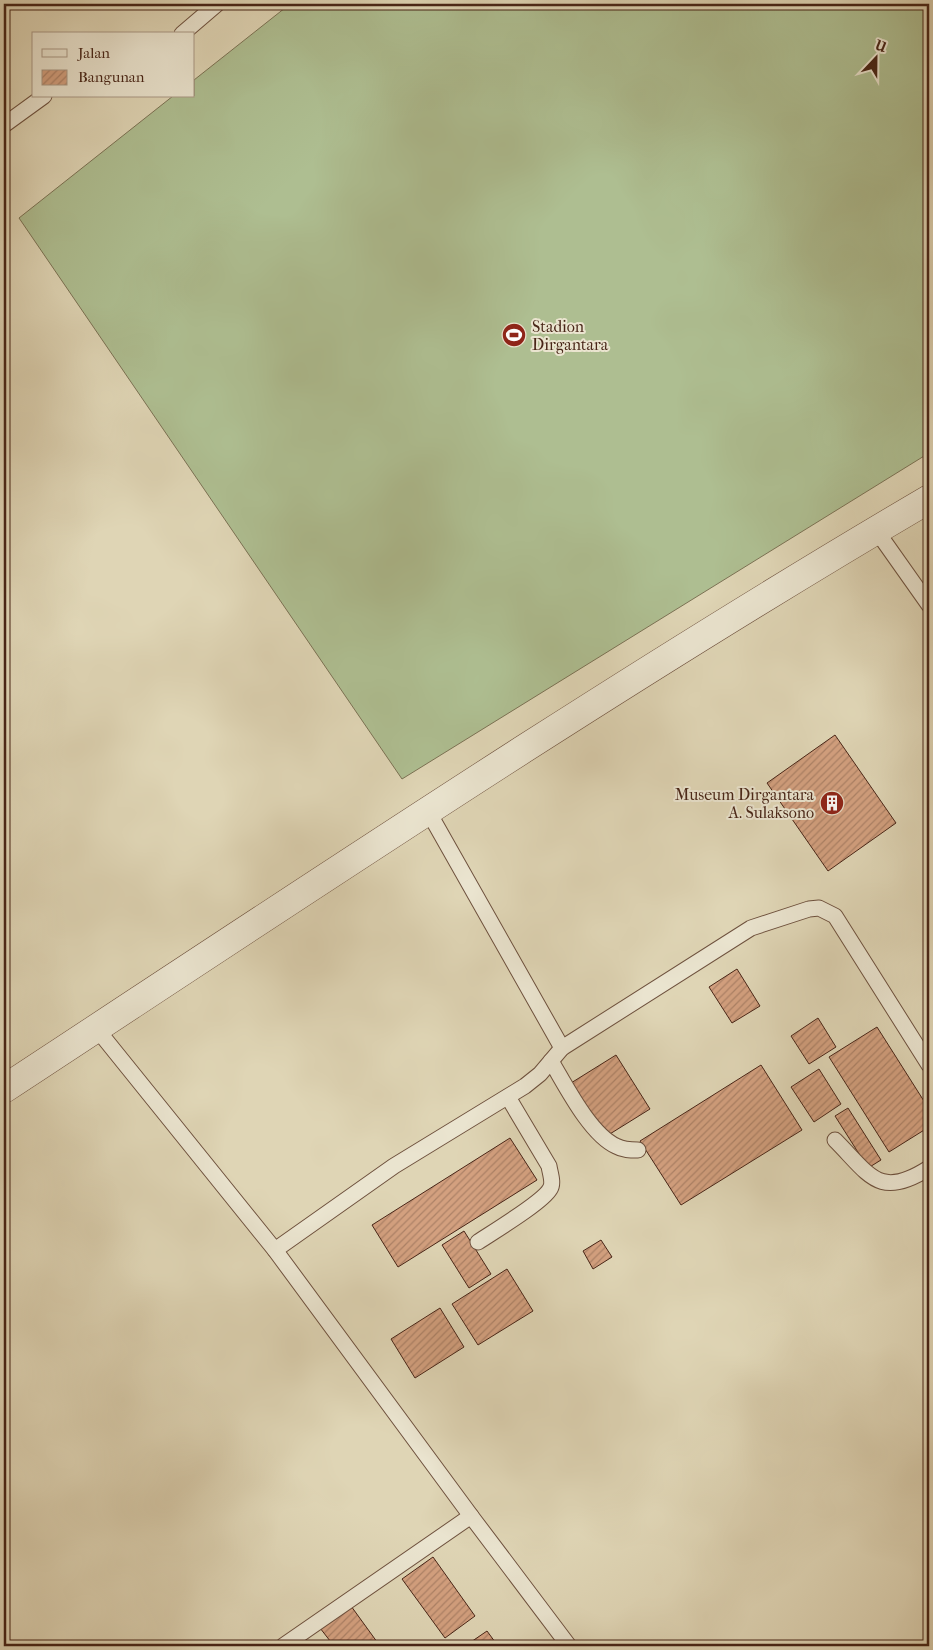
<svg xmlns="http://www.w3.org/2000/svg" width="933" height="1650" font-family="'IM FELL French Canon',serif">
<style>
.grass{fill:#aebe91;stroke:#7b7254}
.building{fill:url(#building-hatch);stroke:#482517}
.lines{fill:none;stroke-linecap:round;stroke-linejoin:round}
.lane-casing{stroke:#6e513e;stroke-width:17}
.street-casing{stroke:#6e513e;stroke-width:29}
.lane{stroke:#eae4cf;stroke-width:15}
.street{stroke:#eae4cf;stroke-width:28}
.labels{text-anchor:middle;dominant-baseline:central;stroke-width:4;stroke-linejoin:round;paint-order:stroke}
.poi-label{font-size:16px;fill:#482517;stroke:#eae4cf;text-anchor:start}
</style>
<defs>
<pattern id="building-hatch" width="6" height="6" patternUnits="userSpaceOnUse" patternTransform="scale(1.25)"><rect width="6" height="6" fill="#d3a07f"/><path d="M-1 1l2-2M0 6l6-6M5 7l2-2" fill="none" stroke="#ad8267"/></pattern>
</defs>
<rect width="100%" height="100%" fill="#dfd5b5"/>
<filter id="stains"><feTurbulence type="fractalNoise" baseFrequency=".004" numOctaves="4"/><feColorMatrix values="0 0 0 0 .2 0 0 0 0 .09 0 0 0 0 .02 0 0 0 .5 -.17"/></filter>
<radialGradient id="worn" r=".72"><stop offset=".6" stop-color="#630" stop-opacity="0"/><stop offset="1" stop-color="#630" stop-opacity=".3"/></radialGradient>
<polygon class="grass" points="290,4 929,4 929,453 402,779 19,218 173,96 194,96 194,80"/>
<g class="building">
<polygon points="835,735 896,823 828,871 767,783"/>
<polygon points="737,969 760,1006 732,1023 709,987"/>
<polygon points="818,1018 836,1047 809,1064 791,1036"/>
<polygon points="877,1027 929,1109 929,1127 889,1152 829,1057"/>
<polygon points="616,1055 650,1109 605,1137 571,1083"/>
<polygon points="761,1065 802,1130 681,1205 640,1141"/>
<polygon points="819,1069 841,1104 814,1122 791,1087"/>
<polygon points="848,1108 881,1160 868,1168 835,1116"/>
<polygon points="510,1138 537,1180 398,1267 372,1225"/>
<polygon points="464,1231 491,1274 469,1288 442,1245"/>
<polygon points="601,1240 612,1257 593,1269 583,1251"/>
<polygon points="507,1269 533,1311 478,1345 452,1304"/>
<polygon points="929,1296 929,1307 925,1299"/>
<polygon points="440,1308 464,1347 415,1378 391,1339"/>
<polygon points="433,1557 475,1616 445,1638 402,1579"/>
<polygon points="351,1606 380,1646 334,1646 320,1628"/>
<polygon points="487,1631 498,1646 465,1646"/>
</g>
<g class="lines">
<g class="lane-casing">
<g id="lane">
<polyline points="182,34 217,4"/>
<polyline points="4,125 44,96"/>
<polyline points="876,530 929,605"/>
<polyline points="428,811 562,1048"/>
<polyline points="96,1028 275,1250 471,1516"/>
<path d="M551,1061C566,1086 590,1134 616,1146C623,1150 630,1150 638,1150"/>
<path d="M835,1140C870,1175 879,1200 929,1168"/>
<path d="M478,1242C493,1232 543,1202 550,1189C554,1183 550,1173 549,1166L508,1097"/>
<polyline points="275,1250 394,1166 525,1086 540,1074 562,1048 751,928 809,909 819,908 835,916 929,1065"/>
<polyline points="283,1646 471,1516 569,1646"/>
</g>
</g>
<g class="street-casing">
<path id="street" d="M4,1089C310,888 614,684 929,499"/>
</g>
<use href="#lane" class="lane"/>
<use href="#street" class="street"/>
</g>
<defs>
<g id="stadium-disc" transform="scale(1.25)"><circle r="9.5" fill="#8f2418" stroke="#eae4cf"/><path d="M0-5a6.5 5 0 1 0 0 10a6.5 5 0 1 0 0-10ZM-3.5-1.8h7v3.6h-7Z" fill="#fff"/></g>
<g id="building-disc" transform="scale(1.25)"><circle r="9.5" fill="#8f2418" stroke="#eae4cf"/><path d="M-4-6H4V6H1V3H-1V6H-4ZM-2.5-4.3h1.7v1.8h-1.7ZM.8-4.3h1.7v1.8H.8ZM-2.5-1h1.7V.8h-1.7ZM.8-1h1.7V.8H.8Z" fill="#fff"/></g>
</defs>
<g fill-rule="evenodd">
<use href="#stadium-disc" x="514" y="335"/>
<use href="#building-disc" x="832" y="803"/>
</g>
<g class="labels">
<g class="poi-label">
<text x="532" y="326">Stadion<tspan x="532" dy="18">Dirgantara</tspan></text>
<text x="814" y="794" text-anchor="end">Museum Dirgantara<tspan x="814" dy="18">A. Sulaksono</tspan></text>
</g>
</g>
<rect width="933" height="1650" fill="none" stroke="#dfd5b5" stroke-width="20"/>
<rect x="5" y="5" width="923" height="1640" fill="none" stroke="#482517" stroke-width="2.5"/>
<rect x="10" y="10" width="913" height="1630" fill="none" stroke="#482517"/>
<rect x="32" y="32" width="162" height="65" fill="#eae4cf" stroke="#a99885"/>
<rect x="42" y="49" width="25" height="8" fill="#eae4cf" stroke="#a99885"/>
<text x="78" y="58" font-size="15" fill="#482517">Jalan</text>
<rect x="42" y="70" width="25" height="15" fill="url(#building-hatch)" stroke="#a99885"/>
<text x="78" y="82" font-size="15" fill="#482517">Bangunan</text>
<g transform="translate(876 58) rotate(22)" stroke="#eae4cf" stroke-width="4" paint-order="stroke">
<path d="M0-4L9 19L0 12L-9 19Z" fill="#482517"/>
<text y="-8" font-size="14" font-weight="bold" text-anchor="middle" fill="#482517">U</text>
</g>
<rect width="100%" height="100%" filter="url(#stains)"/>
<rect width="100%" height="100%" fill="url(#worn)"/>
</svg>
